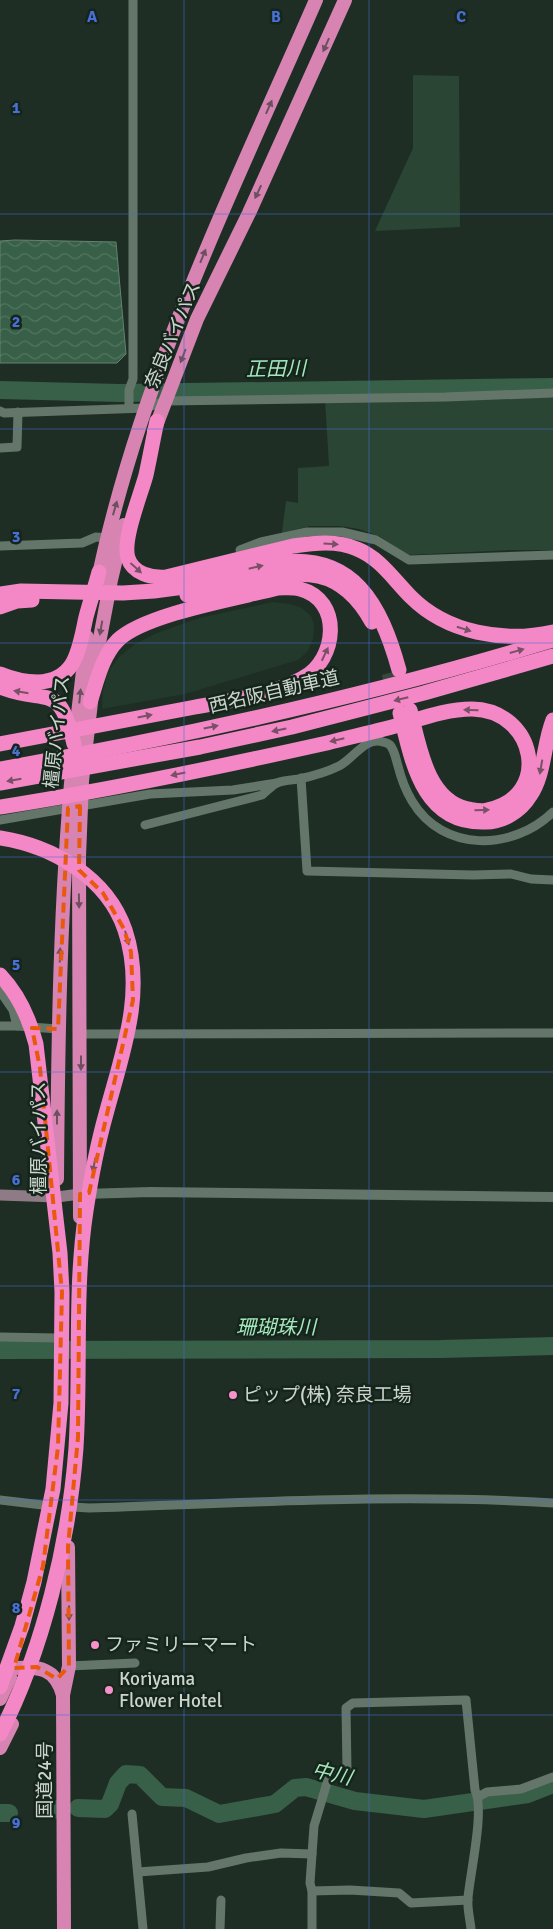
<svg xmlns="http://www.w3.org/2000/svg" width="553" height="1929" font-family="Signika,'Noto Sans JP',sans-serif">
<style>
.built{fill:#22392b}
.green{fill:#2b4535}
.water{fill:url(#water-waves);stroke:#648270}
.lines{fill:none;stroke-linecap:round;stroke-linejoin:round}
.river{stroke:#385f47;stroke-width:18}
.motorway-tunnel{stroke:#38473e;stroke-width:15;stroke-dasharray:15 8;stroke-linecap:butt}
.minor{stroke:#64766a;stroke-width:9}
.tertiary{stroke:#64766a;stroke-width:10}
.secondary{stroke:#8f7b85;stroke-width:11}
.trunk{stroke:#d784b3;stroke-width:14}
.motorway{stroke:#f487c5;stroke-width:15}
.oneway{fill:#6c505f}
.oneway2{fill:#795167}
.marked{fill:none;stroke:#e8590c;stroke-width:4;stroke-dasharray:10 6;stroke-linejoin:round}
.grid{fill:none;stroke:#4870d6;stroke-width:1;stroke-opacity:0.55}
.poi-dot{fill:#f890cb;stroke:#15251b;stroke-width:2}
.labels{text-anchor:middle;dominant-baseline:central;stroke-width:5;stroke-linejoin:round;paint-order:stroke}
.street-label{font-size:19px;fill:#cbd5ce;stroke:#15251b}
.poi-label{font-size:19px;fill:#cbd5ce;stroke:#15251b;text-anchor:start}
.water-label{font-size:20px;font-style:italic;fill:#a5e8be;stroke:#15251b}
.grid-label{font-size:16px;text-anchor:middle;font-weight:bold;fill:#4870d6;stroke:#15251b;stroke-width:5;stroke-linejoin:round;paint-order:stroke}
</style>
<defs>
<pattern id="water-waves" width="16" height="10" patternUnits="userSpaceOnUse" patternTransform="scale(1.25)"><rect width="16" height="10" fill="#385f47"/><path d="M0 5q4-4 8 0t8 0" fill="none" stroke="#537560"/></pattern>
</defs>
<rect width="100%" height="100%" fill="#1e2e24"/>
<polygon class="built" points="273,602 290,604 302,608 311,616 314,625 313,639 308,651 298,660 185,694 102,709 103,690 108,672 119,657 135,644 157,633 199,618"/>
<g class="green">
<polygon points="413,75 459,76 460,227 375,231 413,148"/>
<polygon points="553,394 553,550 510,550 407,555 379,536 359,529 340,526 310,526 282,533 286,501 298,503 298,468 329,466 325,399"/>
</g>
<polygon class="water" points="15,240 116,242 126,354 117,363 0,363 0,241"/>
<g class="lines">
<g class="river">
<polyline points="0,390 120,393 553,387"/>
<polyline points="0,1350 441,1349 553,1346"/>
<polyline points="78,1808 105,1809 110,1804 118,1783 126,1774 140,1775 162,1797 186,1798 219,1814 275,1804 295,1788 306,1787 355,1801 424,1809 528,1794 553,1784"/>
<polyline points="50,1810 59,1809"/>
<polyline points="0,1813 9,1813"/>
</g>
<polyline class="motorway-tunnel" points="389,673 396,697"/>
<g class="minor">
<polyline points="129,408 129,390 133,379 133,0"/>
<polyline points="0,411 4,413 146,408 165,401 445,397 553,393"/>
<polyline points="0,448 17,447 18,412"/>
<polyline points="0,546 82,543 96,537 108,538"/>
<polyline points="240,550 261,542 307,532 342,532 376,540 409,560 553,555"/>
<polyline points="301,778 307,871 473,875 511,874 531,879 553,880"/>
<polyline points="0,820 150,794 233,790 277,783"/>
<path d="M145,825L262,795C267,791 272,785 277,783C283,780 292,780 299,779C313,776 327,772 339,766C353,759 366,736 383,742C385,742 389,744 390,745C395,751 396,760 398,766C401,778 406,791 412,801C443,853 513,851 553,812"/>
<polyline points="0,991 13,1010 17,1026 58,1029"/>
<polyline points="0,1026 17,1026"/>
<polyline points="81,1034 553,1033"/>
<polyline points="0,1337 57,1338"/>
<polyline points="0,1500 51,1506"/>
<path d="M73,1507L89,1508C243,1503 399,1493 553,1503"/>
<polyline points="66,1670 69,1666 135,1663"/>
<polyline points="478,1797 487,1792 521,1789 553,1777"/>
<polyline points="132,1814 143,1929"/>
<polyline points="138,1872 208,1867 246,1858 281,1853 312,1854"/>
<polyline points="312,1891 350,1890 399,1893 411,1903 468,1900"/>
<polyline points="220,1929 221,1900"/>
<path d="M312,1929V1891L310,1883L314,1826L330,1773L344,1772L347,1770L346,1708L353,1703L466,1700L475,1790C485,1810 470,1873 468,1898C467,1908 470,1919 471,1929"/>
</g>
<polyline class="tertiary" points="84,1194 151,1192 553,1197"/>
<polyline class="secondary" points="0,1195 57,1197 80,1194"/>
<g class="trunk">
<polyline points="154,431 197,319 249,213 345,0"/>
<path d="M97,584C139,379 233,190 316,0"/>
<polyline points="75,739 87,637"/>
<path d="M57,1179C58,1039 60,900 73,761"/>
<polyline points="80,1217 79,857 82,781 96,659 111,580 124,525"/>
<path d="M14,1668C39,1667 55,1667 63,1695L64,1929"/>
<polyline points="63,1695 69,1666 68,1547"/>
<polyline points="0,1699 10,1677"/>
<polyline points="0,1748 12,1724"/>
</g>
<g class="motorway">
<path d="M157,421C153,439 150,457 146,475C141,494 122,540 128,558C133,574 152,578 166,577L293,546C314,543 337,540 357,549C380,558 394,580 411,597C447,633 504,643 553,632"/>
<path d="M0,594L21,591L123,593L154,591L184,587L275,563C354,551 381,605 399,670"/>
<path d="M187,595C207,591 227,587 247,582C303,569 341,566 372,622"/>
<polyline points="0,607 17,601 32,600"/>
<path d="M0,674C12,679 25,682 38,682C77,680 79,648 86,617C90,602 95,587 99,572"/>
<path d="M0,687C48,706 59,680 74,744"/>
<path d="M400,713C412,761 422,825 486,822C503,822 521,811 530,796C545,774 543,745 553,720"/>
<path d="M0,744C63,732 127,720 190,708C226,701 271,696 303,678C337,660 343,600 300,589C293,587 285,588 278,588C239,598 145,614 118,640C102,656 97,681 90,702"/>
<path d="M0,769C186,736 372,695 553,640"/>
<polyline points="0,783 200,747 292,727 424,693 553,656"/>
<path d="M0,807C110,790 219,767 327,743C346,738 365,734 384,729C413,722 442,709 472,709C536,710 553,797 487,810C481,812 474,810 468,809C426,800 419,744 410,710"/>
<path d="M0,838C52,846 107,877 125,930C146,993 122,1054 106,1114C97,1146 91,1178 86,1211C74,1290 81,1369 76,1448C69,1542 43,1650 0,1734"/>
<path d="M0,975C19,995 29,1017 36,1044L60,1253L62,1292L61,1403L53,1489L34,1582L22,1626L0,1687"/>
</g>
</g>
<defs><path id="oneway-solid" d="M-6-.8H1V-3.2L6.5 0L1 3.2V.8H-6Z" transform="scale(1.25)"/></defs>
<g class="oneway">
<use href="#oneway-solid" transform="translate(326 45) rotate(114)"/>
<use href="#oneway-solid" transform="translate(269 107) rotate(-66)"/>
<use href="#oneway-solid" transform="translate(258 192) rotate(115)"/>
<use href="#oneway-solid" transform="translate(203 256) rotate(-68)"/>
<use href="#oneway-solid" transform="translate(183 356) rotate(111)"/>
<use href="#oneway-solid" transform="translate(115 508) rotate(-74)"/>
<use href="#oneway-solid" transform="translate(101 628) rotate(100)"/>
<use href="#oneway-solid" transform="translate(80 696) rotate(-84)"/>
<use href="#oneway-solid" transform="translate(79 901) rotate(89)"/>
<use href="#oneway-solid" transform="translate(60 955) rotate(-88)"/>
<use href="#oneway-solid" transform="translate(81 1063) rotate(90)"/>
<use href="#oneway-solid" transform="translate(57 1117) rotate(-90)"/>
<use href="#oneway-solid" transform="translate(69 1613) rotate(90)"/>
</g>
<g class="oneway2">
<use href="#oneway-solid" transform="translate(331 544) rotate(4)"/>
<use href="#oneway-solid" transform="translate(256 567) rotate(-13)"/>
<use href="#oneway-solid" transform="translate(136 568) rotate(42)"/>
<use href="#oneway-solid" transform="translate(464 629) rotate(17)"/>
<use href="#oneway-solid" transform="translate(517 651) rotate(-16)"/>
<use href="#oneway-solid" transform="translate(325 654) rotate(-65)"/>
<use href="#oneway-solid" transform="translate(21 692) rotate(-170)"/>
<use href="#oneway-solid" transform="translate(401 699) rotate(166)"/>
<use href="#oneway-solid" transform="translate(471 710) rotate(-179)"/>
<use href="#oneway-solid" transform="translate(145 716) rotate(-11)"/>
<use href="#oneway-solid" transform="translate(211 727) rotate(-12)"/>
<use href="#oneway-solid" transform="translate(279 730) rotate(168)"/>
<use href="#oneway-solid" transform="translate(337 740) rotate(167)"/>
<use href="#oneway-solid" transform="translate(541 767) rotate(100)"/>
<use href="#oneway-solid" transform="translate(178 774) rotate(168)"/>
<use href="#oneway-solid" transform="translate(14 780) rotate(170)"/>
<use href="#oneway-solid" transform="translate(482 810) rotate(-2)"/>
<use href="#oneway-solid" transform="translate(127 938) rotate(75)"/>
<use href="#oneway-solid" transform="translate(94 1165) rotate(101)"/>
</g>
<path class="marked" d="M80,806L79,870L103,893L124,929L131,952L133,1000L89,1193L80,1194L78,1437L68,1547L69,1666L57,1679L37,1667L14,1668L43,1566L58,1447L62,1292L40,1068L32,1028L58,1029L68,808Z"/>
<path class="grid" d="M184,0V1929M369,0V1929M0,214H553M0,429H553M0,643H553M0,857H553M0,1072H553M0,1286H553M0,1500H553M0,1715H553"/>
<g class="poi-dot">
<circle cx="233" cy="1395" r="5"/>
<circle cx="95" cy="1645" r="5"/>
<circle cx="109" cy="1690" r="5"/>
</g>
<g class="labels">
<g class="street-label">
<text transform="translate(173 335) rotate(-67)">奈良バイパス</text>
<text transform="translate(274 692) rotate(-13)">西名阪自動車道</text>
<text transform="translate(57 732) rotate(-84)">橿原バイパス</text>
<text transform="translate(39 1138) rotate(-90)">橿原バイパス</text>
<text transform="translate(45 1780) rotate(-90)">国道24号</text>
</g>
<g class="poi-label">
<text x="243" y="1395">ピップ(株) 奈良工場</text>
<text x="105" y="1645">ファミリーマート</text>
<text x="119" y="1679">Koriyama<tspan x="119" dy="22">Flower Hotel</tspan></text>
</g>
<g class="water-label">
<text transform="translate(276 369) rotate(-1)">正田川</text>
<text x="276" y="1327">珊瑚珠川</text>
<text transform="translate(332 1774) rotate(13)">中川</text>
</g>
</g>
<g class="grid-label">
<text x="92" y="22">A</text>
<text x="276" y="22">B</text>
<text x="461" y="22">C</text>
<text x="16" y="113">1</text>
<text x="16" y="327">2</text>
<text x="16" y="542">3</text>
<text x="16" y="756">4</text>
<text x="16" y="970">5</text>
<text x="16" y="1185">6</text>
<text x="16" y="1399">7</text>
<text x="16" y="1613">8</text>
<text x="16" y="1828">9</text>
</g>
</svg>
